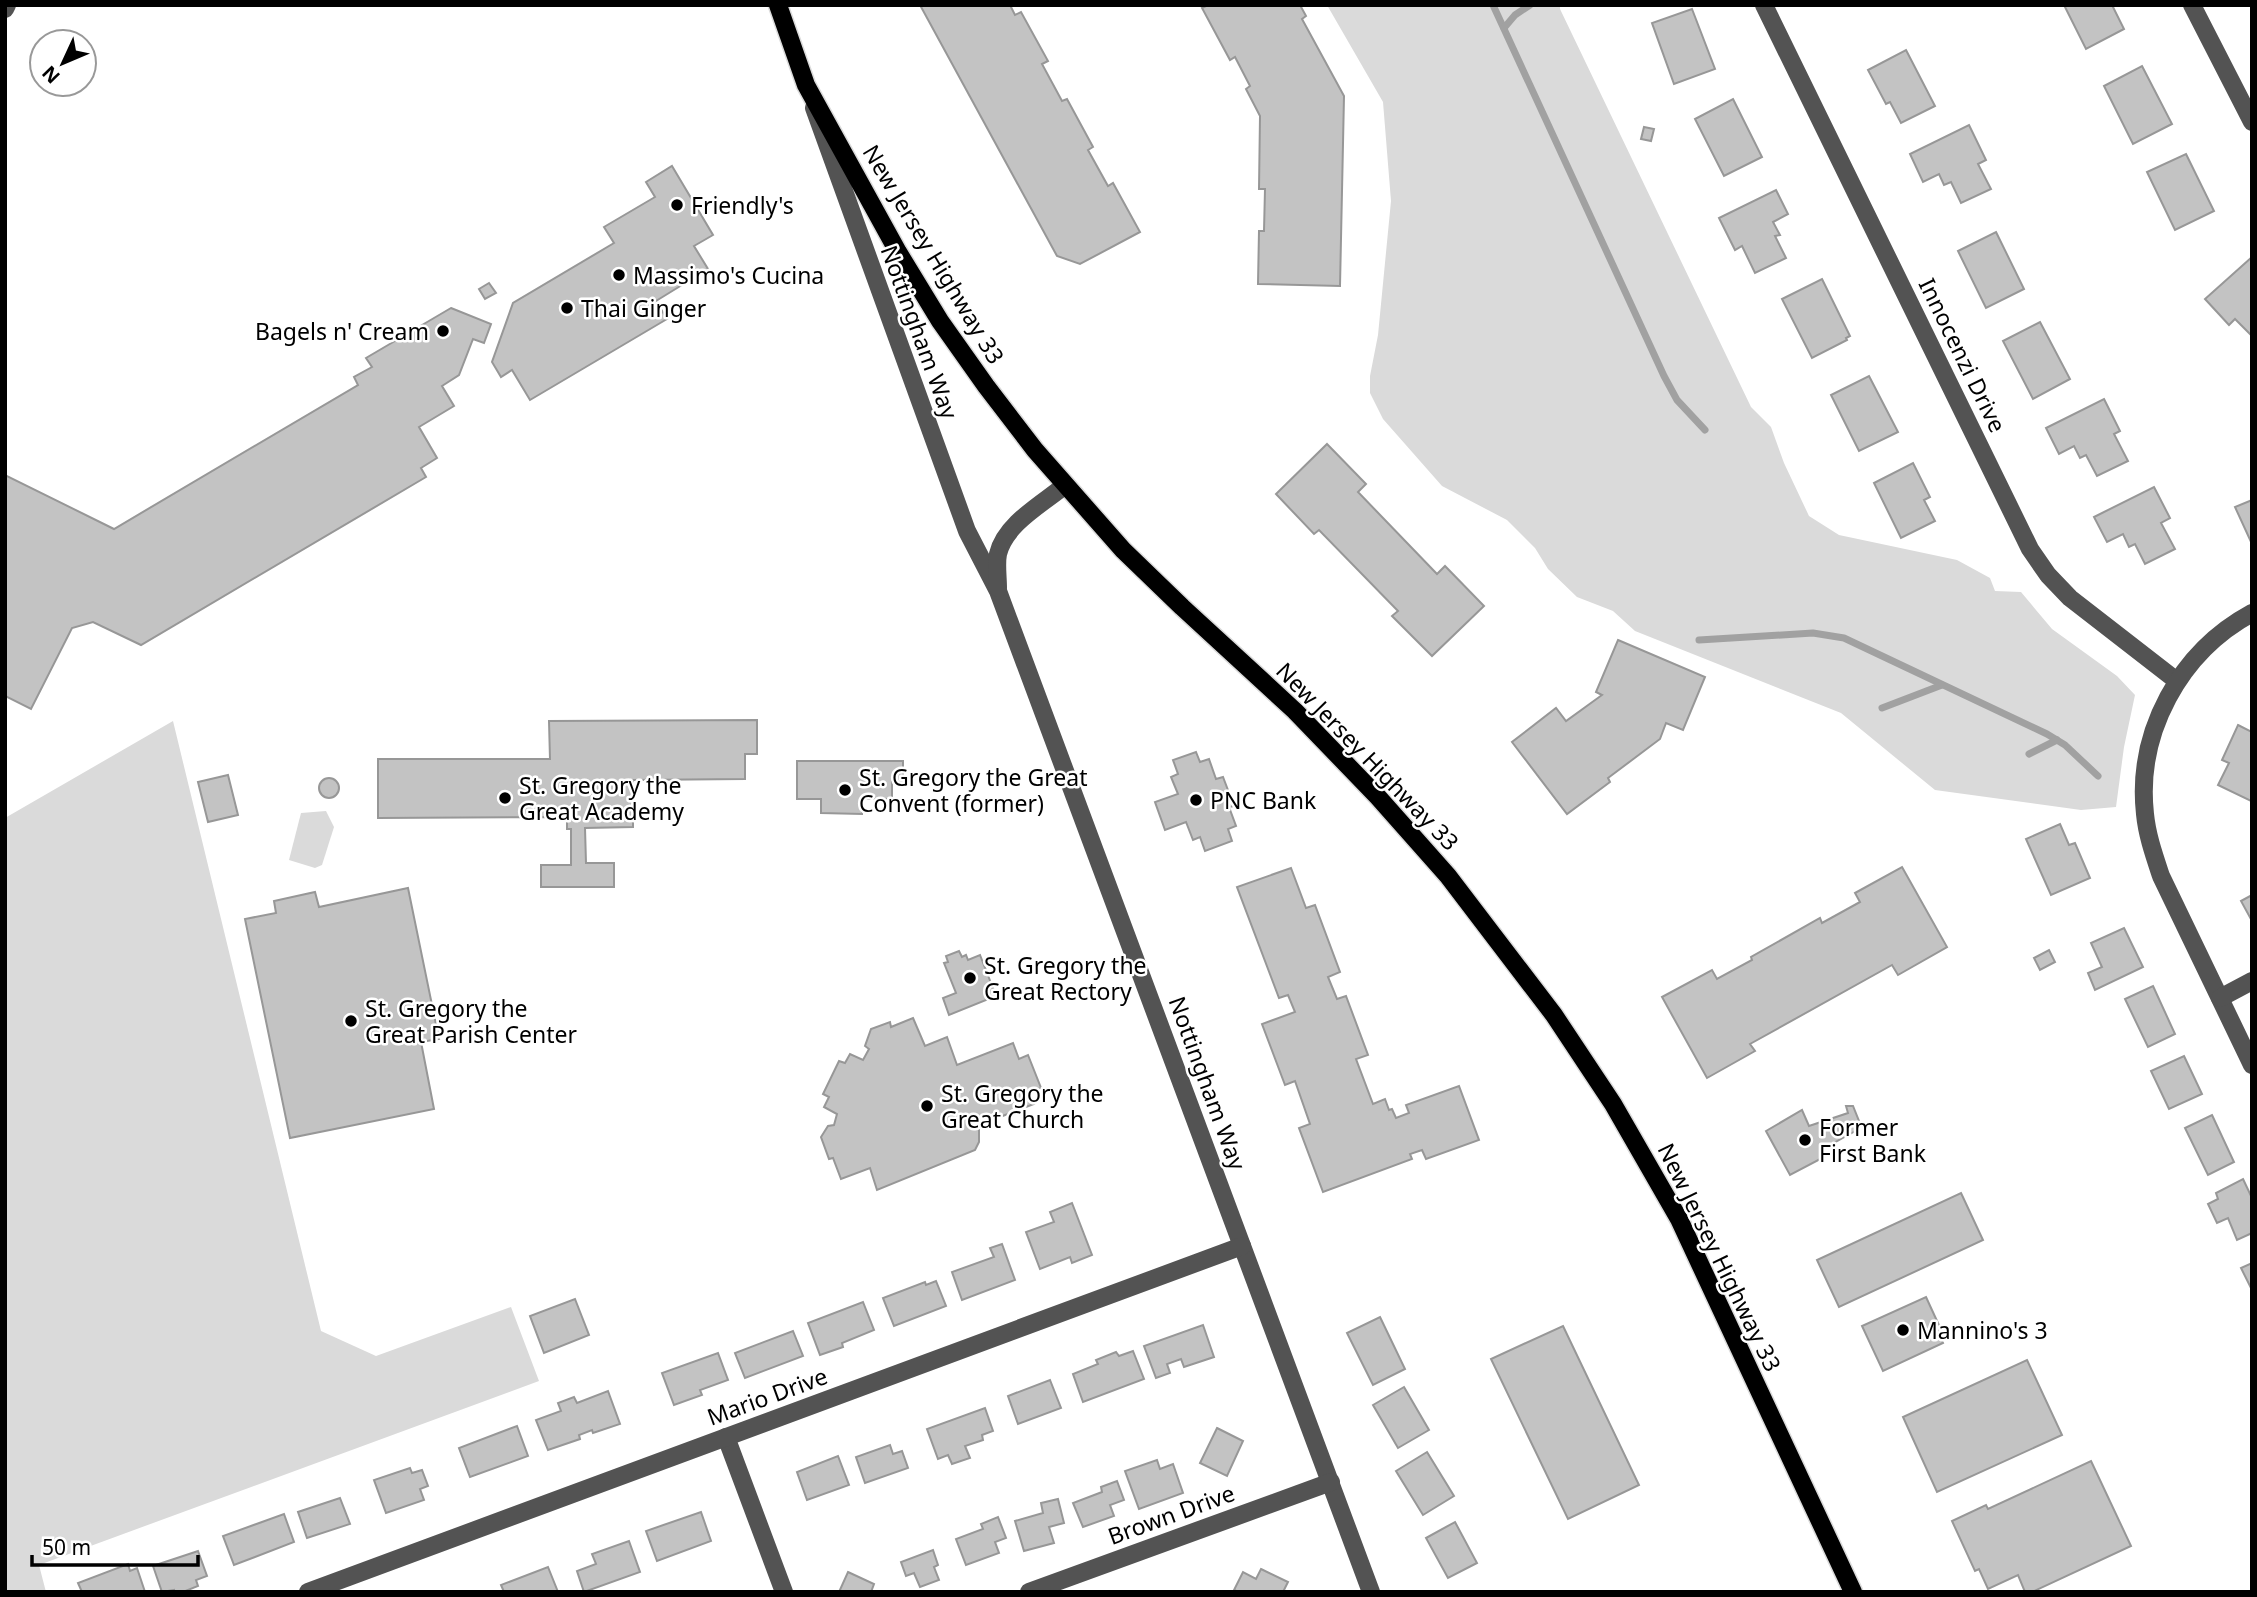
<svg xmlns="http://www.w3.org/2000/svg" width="2257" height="1597" font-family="'Noto Sans',sans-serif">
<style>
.green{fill:#dadada}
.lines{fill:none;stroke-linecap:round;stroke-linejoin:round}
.stream{stroke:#a1a1a1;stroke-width:7}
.building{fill:#c3c3c3;stroke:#979797;stroke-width:2}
.major-casing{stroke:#dbdbdb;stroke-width:21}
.minor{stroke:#535353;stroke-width:18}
.major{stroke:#000;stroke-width:18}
.poi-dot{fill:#000;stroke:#fff;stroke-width:2.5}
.labels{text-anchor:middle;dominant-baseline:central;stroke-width:5;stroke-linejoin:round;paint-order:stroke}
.poi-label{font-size:23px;fill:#000;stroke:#fff;text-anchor:start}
.street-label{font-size:23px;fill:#000;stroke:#fff}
</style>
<rect width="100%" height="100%" fill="#fff"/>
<g class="green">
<polygon points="1327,5 1560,5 1560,9 1751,407 1771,427 1784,463 1809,516 1839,535 1957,560 1990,578 1995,591 2021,592 2052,629 2117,676 2135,695 2124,747 2116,807 2081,810 1935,790 1841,713 1635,631 1613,611 1577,597 1548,569 1535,548 1507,520 1442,486 1383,419 1370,393 1370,376 1378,335 1391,201 1383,102"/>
<polygon points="173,721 321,1331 376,1356 511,1307 539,1381 39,1565 46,1592 5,1592 5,818"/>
<polygon points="326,811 334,827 322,865 315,868 289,860 301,813"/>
</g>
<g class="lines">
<g class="stream">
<polyline points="1493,5 1664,376 1677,400 1705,430"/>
<polyline points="1504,28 1515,15 1530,5"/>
<polyline points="1699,640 1813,633 1844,638 2047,734 2065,745 2098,776"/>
<polyline points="1882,708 1942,685"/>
<polyline points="2029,754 2057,740"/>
</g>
</g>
<g class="building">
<polygon points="920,5 1010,5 1015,15 1021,12 1048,61 1042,64 1062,101 1067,99 1093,147 1088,150 1108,186 1113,183 1140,232 1080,264 1057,256"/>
<polygon points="1208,5 1300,5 1306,16 1302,19 1344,96 1340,286 1258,284 1259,231 1264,231 1265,189 1259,189 1260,116 1246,89 1250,86 1235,57 1230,60 1202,8"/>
<polygon points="2064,5 2112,5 2124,29 2086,49"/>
<polygon points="1692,9 1715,69 1674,84 1652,23"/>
<polygon points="1906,50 1935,106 1901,123 1890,102 1886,104 1868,70"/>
<polygon points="2142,66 2172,124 2133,144 2104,86"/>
<polygon points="1733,99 1762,157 1724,176 1695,119"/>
<polygon points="1969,125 1986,160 1978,164 1991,189 1961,203 1951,182 1944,185 1939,174 1923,182 1910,154"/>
<polygon points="1644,127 1654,129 1651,141 1641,139"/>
<polygon points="2186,154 2214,211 2175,230 2147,172"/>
<polygon points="672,166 713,235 694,246 708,269 656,301 667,319 530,400 512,370 501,377 492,362 513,303 614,243 604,227 655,197 646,182"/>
<polygon points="1776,190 1788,214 1773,222 1780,235 1775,236 1786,258 1755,273 1742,246 1735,250 1719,218"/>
<polygon points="1996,232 2024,289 1986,308 1958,251"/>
<polygon points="2252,257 2252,336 2235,319 2229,325 2205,299"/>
<polygon points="1822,279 1850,336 1846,338 1847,340 1812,358 1782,299"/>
<polygon points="489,283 496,293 485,299 479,289"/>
<polygon points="451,308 491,324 484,343 473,339 459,375 442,386 454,406 419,427 437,458 421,468 426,477 141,645 93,622 72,628 31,709 5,696 5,475 114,529 358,385 354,377 372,367 366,358"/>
<polygon points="2040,322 2070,379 2033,399 2003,341"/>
<polygon points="1869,376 1898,432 1859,451 1831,395"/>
<polygon points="2104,399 2120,431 2114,434 2128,461 2097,476 2086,455 2080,458 2074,446 2059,454 2046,428"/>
<polygon points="1327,444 1366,484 1358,492 1437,574 1445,566 1484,606 1432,656 1392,616 1398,611 1319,530 1314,534 1276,494"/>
<polygon points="1913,463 1930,497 1924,500 1935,521 1901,538 1874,483"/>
<polygon points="2154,487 2170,518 2161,523 2175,549 2145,564 2135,544 2129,547 2123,534 2107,542 2094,517"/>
<polygon points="2252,500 2252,544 2235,507"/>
<polygon points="1618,640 1705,677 1683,730 1666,723 1660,739 1608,778 1610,782 1567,814 1512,742 1556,708 1566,721 1602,695 1596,692"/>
<polygon points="757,720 757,754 745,754 745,779 633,780 633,827 585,828 586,863 614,863 614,887 541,887 541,865 571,865 571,829 567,829 567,817 378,818 378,759 550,759 549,721"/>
<polygon points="2238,725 2252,732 2251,801 2218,785 2229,763 2222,760"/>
<polygon points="1196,752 1200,762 1209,759 1216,779 1223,777 1234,806 1229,807 1236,826 1228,829 1232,841 1205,851 1200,837 1193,840 1186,822 1165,830 1155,802 1178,794 1171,777 1178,774 1173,760"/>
<polygon points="797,761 903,761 903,782 892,782 892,799 862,799 862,814 821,813 821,799 797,799"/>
<polygon points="228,775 238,815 208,822 198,782"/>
<circle cx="329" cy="788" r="10"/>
<polygon points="2060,824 2069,845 2075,843 2090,878 2051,895 2026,839"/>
<polygon points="1902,867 1947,947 1898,975 1892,965 1750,1044 1755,1051 1707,1078 1662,997 1712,970 1717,979 1752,960 1751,957 1820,918 1822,923 1860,902 1855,893"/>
<polygon points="1291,868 1306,908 1315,905 1340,972 1328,977 1337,999 1346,996 1368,1055 1356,1059 1373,1104 1385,1099 1389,1110 1392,1109 1396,1118 1409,1113 1406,1105 1459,1086 1479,1140 1426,1159 1422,1150 1410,1154 1412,1159 1323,1192 1299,1128 1310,1124 1295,1081 1285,1085 1262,1024 1295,1012 1288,995 1279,998 1237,887"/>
<polygon points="408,888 439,1039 421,1042 434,1109 290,1138 245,919 276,913 274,901 315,892 319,907"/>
<polygon points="2252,895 2252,921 2241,901"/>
<polygon points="2124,928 2143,967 2095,990 2088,973 2102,967 2091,943"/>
<polygon points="2049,950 2055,962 2040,970 2034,958"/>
<polygon points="959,951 962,957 966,955 968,960 980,955 996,996 949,1015 943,998 956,993 944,963 948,962 946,956"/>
<polygon points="2153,986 2175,1034 2148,1047 2125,999"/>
<polygon points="913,1018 925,1046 947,1037 957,1065 1013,1043 1019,1059 1028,1055 1041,1088 1029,1092 1034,1104 979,1125 979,1142 975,1150 877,1190 870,1168 841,1179 833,1158 829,1159 821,1137 828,1126 834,1125 837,1114 824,1107 829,1097 823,1094 839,1061 845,1063 850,1054 863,1060 869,1049 865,1046 871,1029 890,1022 891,1027"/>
<polygon points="2184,1056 2202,1094 2169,1109 2151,1071"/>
<polygon points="1846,1106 1853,1106 1859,1121 1859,1129 1823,1149 1826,1156 1790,1175 1766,1131 1802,1110 1809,1126 1848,1113"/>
<polygon points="2212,1115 2234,1162 2208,1175 2185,1128"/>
<polygon points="2243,1179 2252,1198 2252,1233 2237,1240 2228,1218 2217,1223 2208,1204 2218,1199 2216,1193"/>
<polygon points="1961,1193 1983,1240 1839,1307 1817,1260"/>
<polygon points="1072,1203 1092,1255 1072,1263 1070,1257 1040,1269 1026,1232 1054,1222 1050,1212"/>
<polygon points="1002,1244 1015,1280 962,1300 952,1272 994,1257 990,1248"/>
<polygon points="2252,1263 2252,1290 2241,1268"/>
<polygon points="936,1281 946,1306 894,1326 883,1298 925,1282 926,1285"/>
<polygon points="1926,1297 1943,1334 1940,1336 1943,1343 1883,1371 1862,1326"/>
<polygon points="575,1299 589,1335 544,1353 530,1316"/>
<polygon points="863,1302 874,1330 842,1343 843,1347 820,1355 808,1323"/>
<polygon points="1380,1317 1405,1369 1373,1385 1347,1333"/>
<polygon points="1203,1325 1214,1357 1184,1367 1181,1359 1167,1364 1170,1373 1156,1378 1144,1346"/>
<polygon points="1563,1326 1639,1485 1568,1519 1491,1359"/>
<polygon points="793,1331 803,1356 745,1378 735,1353"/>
<polygon points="1133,1351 1144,1379 1083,1402 1073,1374 1098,1364 1096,1360 1116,1352 1119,1356"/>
<polygon points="718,1353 728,1380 700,1390 702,1395 674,1405 662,1373"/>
<polygon points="2027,1360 2062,1435 1937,1492 1903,1417"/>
<polygon points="1050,1380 1061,1408 1018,1424 1008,1396"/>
<polygon points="1404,1387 1429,1430 1398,1448 1373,1405"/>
<polygon points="608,1391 620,1424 593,1433 592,1430 579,1435 580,1439 548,1450 536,1420 561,1411 558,1403 574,1397 577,1403"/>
<polygon points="985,1408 993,1431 982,1435 983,1440 965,1446 970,1458 952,1464 948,1455 938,1459 927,1429"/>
<polygon points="517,1426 528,1456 470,1477 459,1448"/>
<polygon points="1217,1428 1243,1441 1227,1476 1200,1463"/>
<polygon points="890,1445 893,1454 902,1451 908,1468 865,1483 856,1457"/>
<polygon points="1427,1452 1454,1496 1423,1515 1396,1471"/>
<polygon points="838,1456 849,1485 807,1500 797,1472"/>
<polygon points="1157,1460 1160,1469 1173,1464 1183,1493 1139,1509 1125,1471"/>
<polygon points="2091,1461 2131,1546 2032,1592 2025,1592 2018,1575 1988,1589 1979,1569 1975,1571 1952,1521 1986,1505 1988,1509"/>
<polygon points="410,1468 412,1473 422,1470 428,1486 420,1489 424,1500 386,1513 374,1480"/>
<polygon points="1117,1481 1124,1500 1110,1505 1114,1516 1083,1527 1073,1503 1102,1492 1101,1487"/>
<polygon points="340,1498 350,1524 307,1538 298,1512"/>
<polygon points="1058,1499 1064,1523 1049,1527 1054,1543 1024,1551 1015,1521 1043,1513 1041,1503"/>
<polygon points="701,1512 711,1541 657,1561 646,1531"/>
<polygon points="284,1514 294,1542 234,1565 223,1536"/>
<polygon points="998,1517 1006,1538 995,1542 999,1553 966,1565 956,1539 983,1529 981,1524"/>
<polygon points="1455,1522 1477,1563 1448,1578 1426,1538"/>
<polygon points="629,1541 640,1572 584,1592 577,1571 596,1564 592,1554"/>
<polygon points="933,1550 938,1565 934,1567 939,1580 920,1587 914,1573 906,1576 901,1562"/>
<polygon points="198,1551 207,1576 196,1580 198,1586 183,1592 174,1592 174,1590 162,1592 153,1566"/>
<polygon points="128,1564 130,1571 137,1568 145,1592 82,1592 78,1583"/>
<polygon points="548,1567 558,1592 504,1592 501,1585"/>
<polygon points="1261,1569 1288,1582 1283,1592 1238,1592 1234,1590 1243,1572 1256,1579"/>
<polygon points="848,1572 874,1584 871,1592 839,1592"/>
</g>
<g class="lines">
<g class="major-casing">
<polyline id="major" points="778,5 806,85 898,252 940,321 986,386 1035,450 1123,550 1182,607 1295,711 1378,797 1448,876 1554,1015 1613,1104 1679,1219 1853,1592"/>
</g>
<g class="minor">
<polyline points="1764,5 2030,549 2048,575 2070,598 2177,681"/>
<polyline points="2192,5 2252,122"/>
<polyline points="5,9 7,5"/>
<polyline points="814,108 967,531 998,591 1371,1592"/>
<path d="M998,588C998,577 996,564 998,554C1005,524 1042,504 1064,486"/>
<path d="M2252,613C2180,652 2136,732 2145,814C2147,835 2154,855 2161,876L2252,1065"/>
<polyline points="2220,998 2252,981"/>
<polyline points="726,1437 784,1592"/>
<polyline points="308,1592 1242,1246"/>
<polyline points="1029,1592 1331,1482"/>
</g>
<use href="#major" class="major"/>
</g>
<g class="poi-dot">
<circle cx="677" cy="205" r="7"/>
<circle cx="619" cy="275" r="7"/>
<circle cx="567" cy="308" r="7"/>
<circle cx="443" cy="331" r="7"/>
<circle cx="845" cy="790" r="7"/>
<circle cx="505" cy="798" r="7"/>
<circle cx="1196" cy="800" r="7"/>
<circle cx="970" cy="978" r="7"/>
<circle cx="351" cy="1021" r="7"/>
<circle cx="927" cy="1106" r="7"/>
<circle cx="1805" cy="1140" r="7"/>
<circle cx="1903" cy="1330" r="7"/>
</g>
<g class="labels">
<g class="poi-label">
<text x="691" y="205">Friendly's</text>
<text x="633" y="275">Massimo's Cucina</text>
<text x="581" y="308">Thai Ginger</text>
<text x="429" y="331" text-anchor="end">Bagels n' Cream</text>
<text x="859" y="777">St. Gregory the Great<tspan x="859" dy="26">Convent (former)</tspan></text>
<text x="519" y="785">St. Gregory the<tspan x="519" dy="26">Great Academy</tspan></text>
<text x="1210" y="800">PNC Bank</text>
<text x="984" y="965">St. Gregory the<tspan x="984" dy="26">Great Rectory</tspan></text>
<text x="365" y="1008">St. Gregory the<tspan x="365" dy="26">Great Parish Center</tspan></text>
<text x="941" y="1093">St. Gregory the<tspan x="941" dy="26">Great Church</tspan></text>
<text x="1819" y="1127">Former<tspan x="1819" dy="26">First Bank</tspan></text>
<text x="1917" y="1330">Mannino's 3</text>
</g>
<g class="street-label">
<text transform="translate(934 254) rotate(59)">New Jersey Highway 33</text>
<text transform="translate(920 332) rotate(70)">Nottingham Way</text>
<text transform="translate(1963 355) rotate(64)">Innocenzi Drive</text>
<text transform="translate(1368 756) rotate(46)">New Jersey Highway 33</text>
<text transform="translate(1208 1083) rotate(70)">Nottingham Way</text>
<text transform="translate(1720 1257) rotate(64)">New Jersey Highway 33</text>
<text transform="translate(767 1396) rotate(-20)">Mario Drive</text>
<text transform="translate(1171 1514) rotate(-20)">Brown Drive</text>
</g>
</g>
<rect width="2257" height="1597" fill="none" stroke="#000000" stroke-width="14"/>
<g transform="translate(63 63) rotate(226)"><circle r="33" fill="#ffffff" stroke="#999999" stroke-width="2"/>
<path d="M0-5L12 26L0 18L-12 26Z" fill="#000000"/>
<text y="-10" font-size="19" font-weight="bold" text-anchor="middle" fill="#000000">N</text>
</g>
<path d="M32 1555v10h166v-10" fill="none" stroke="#000000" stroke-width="3.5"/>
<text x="42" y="1555" font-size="21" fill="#000000" stroke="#ffffff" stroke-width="5" paint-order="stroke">50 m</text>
</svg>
